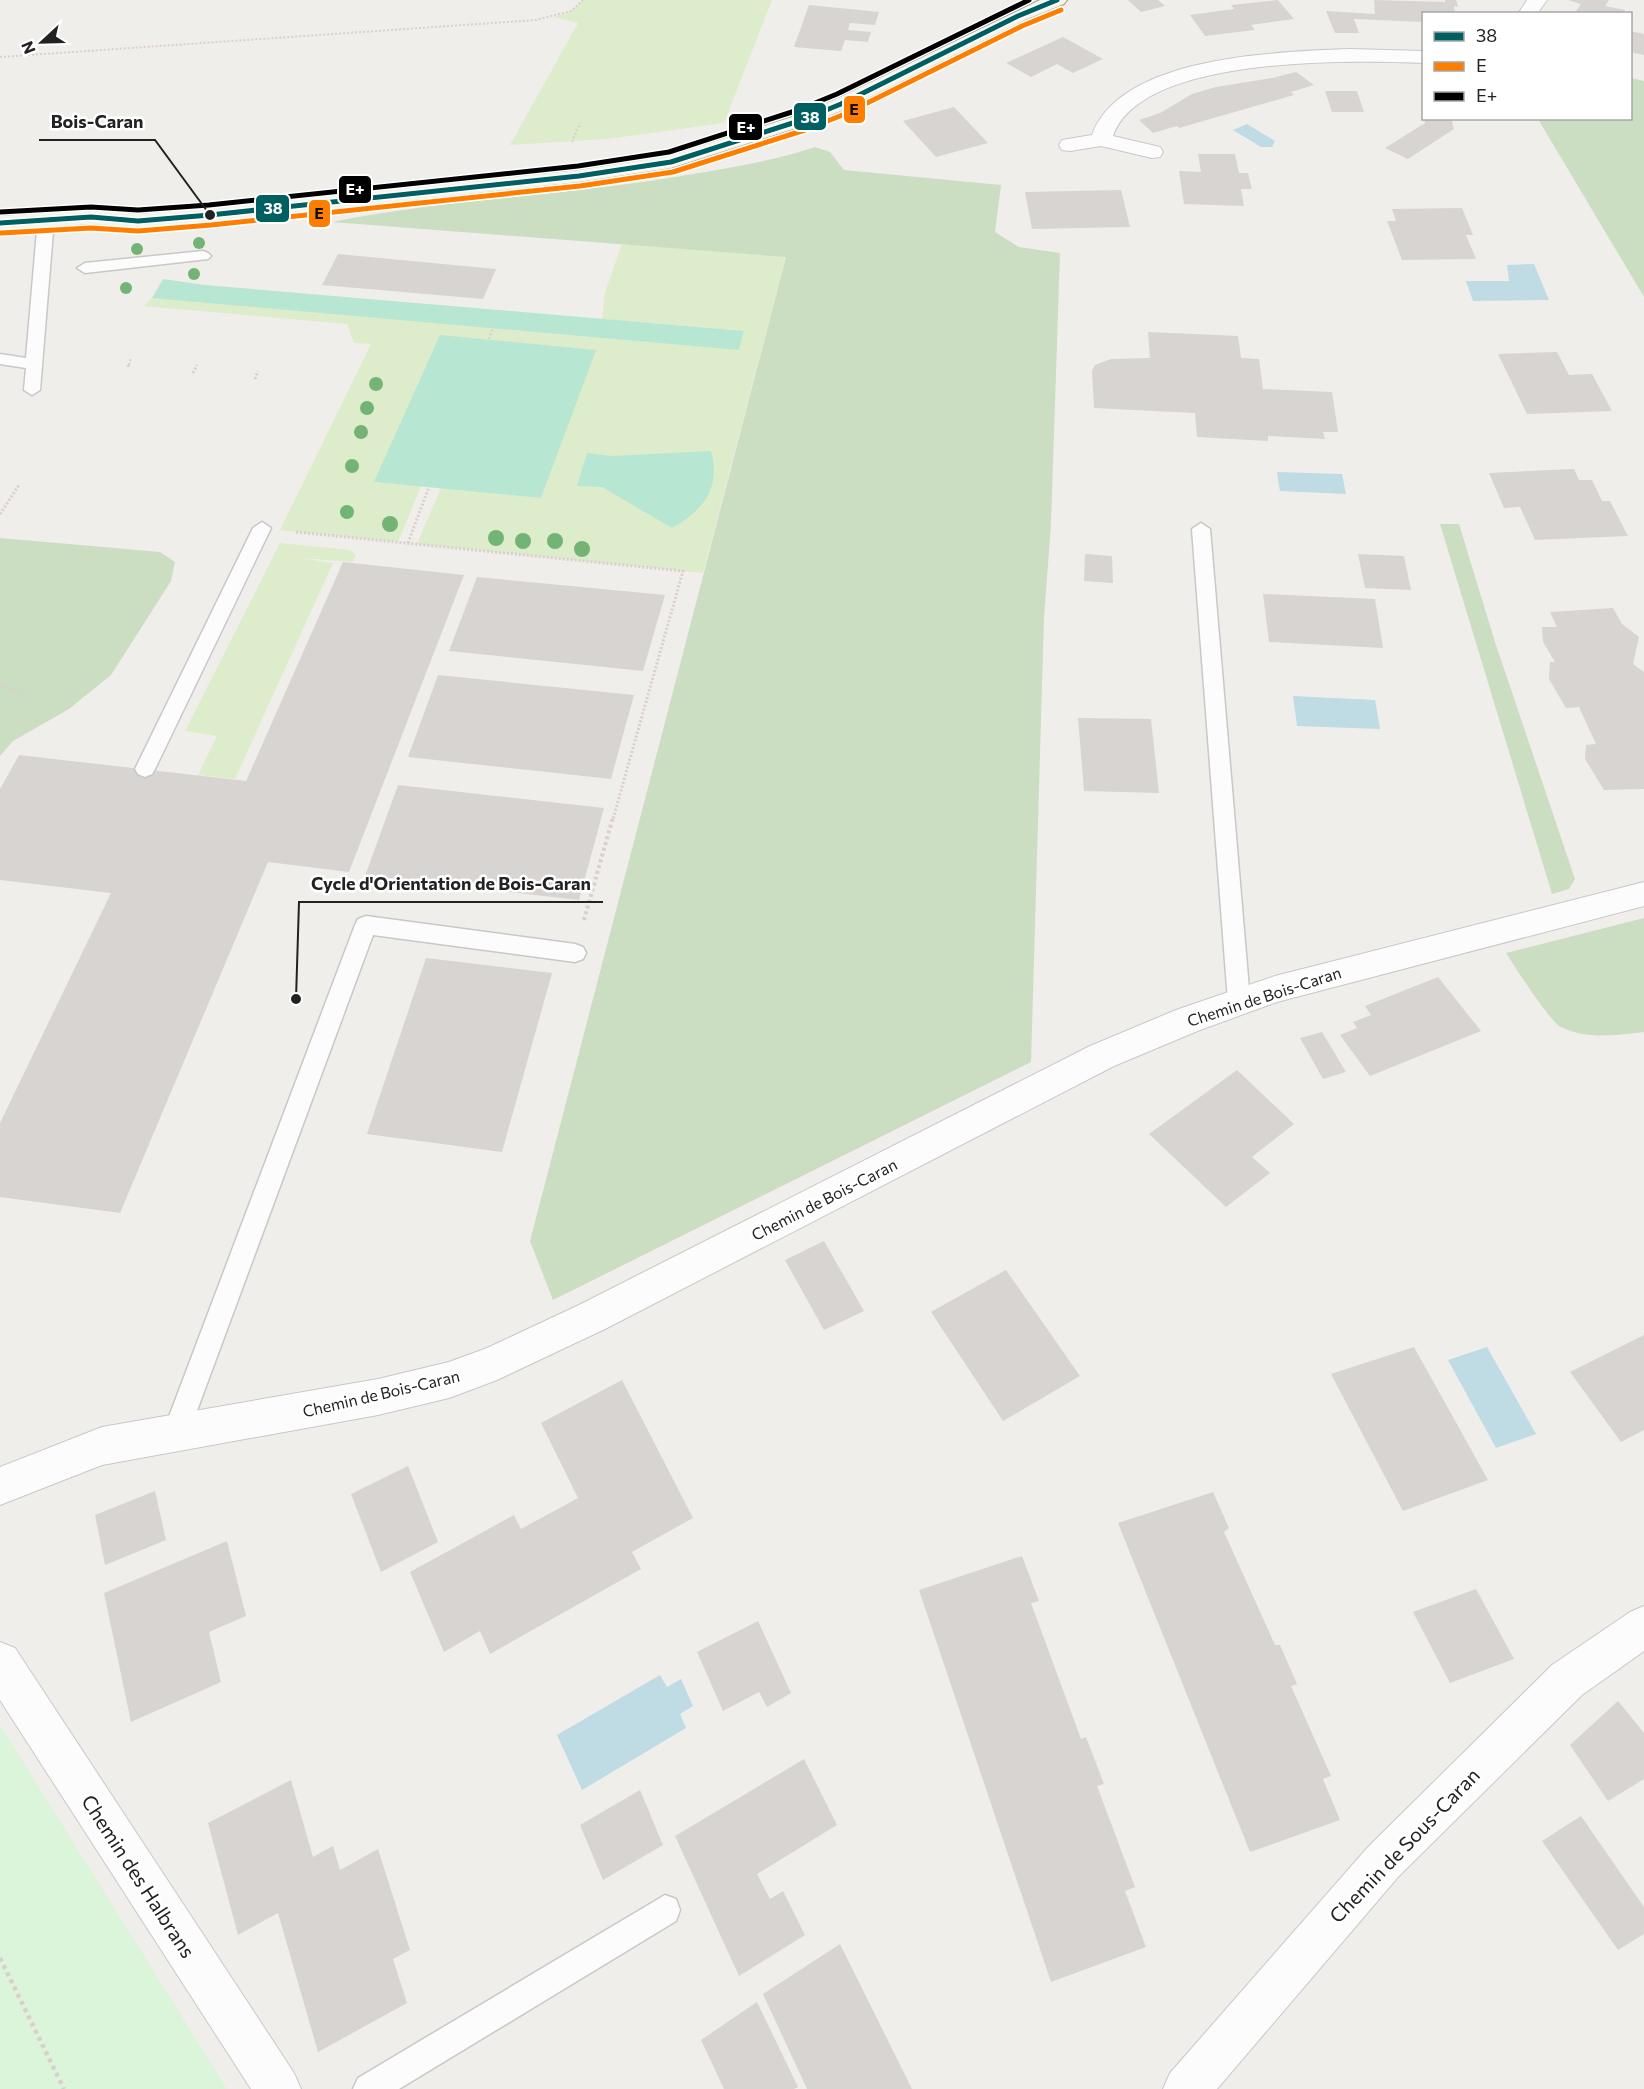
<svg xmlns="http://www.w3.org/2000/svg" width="1644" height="2089" font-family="Commissioner,sans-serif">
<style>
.grass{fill:#ddeccb}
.forest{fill:#cbdec1}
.park{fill:#daf5da}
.pitch{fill:#b7e6d2}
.water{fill:#bfdbe3}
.building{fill:#d7d4d2}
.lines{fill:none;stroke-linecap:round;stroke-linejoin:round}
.lane-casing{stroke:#c9c8c7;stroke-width:3}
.street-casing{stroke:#c9c8c7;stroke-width:2}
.secondary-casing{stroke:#999a82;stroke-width:2}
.path-far3{stroke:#dccecd;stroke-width:2;stroke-dasharray:2 2;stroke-linecap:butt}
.path-far2{stroke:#dccecd;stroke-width:3;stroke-dasharray:2 2;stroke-linecap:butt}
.path-far1{stroke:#dccecd;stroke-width:4;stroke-dasharray:3 3;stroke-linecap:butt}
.path{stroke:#dccecd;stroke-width:4.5;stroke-dasharray:4 4;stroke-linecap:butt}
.lane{fill:#fdfcfc;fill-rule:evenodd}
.street{fill:#fdfcfc;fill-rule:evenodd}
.secondary{fill:#f4f4ed;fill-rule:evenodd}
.bus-1-casing{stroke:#fff;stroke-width:8}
.bus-2-casing{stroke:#fff;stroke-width:8}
.bus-3-casing{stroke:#fff;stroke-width:8}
.bus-1{stroke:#005f61;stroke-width:5}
.bus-2{stroke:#ff7e00;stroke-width:5}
.bus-3{stroke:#000;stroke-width:5}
.tree{fill:#73b476}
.labels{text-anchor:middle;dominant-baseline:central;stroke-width:5;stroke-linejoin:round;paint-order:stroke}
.street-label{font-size:16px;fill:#222;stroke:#fff}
.near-street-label{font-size:20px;fill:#222;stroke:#fff}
.leader{fill:none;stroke:#222;stroke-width:2}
.callout-dot{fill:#222;stroke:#fff;stroke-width:2}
.callout-label{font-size:18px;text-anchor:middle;font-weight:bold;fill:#222;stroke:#fff;stroke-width:5;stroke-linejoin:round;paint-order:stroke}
.line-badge{stroke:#fff;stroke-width:2}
.badge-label{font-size:16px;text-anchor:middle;font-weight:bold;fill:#fff}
.pale-badge-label{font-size:16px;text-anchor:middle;font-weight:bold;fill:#111}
</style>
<rect width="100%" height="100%" fill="#f0eeeb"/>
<g class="grass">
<polygon points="583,0 772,0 724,123 607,139 510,145 578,23 554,17 571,11"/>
<polygon points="622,244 786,256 703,573 417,544 441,488 541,498 595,350 374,482 421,486 398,542 280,530 371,344 354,343 347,324 144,306 152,298 196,300 739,349 744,331 602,319 605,292"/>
<polygon points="280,543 349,550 356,554 353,562 300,558 333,563 235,779 198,775 217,736 185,731"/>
</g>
<g class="forest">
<polygon points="1631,78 1644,81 1644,297 1538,119 1630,118"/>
<path d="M815,147L830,152L844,170L1001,185L995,232L1019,247L1060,253L1051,524L1044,618L1031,1062L553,1300L530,1241L786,257L332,222C453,198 577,195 699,173C739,166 777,160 815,147Z"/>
<polygon points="1440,524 1459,524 1495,642 1575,879 1569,889 1552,894"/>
<polygon points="0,538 160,552 175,562 171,581 111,675 69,709 13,741 0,756"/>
<path d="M1644,918V1032C1617,1035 1587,1040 1561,1027C1550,1022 1515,967 1506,953Z"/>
</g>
<polygon class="park" points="0,1725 227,2089 0,2089"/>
<g class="pitch">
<polygon points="163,279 205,285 744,331 739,350 152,298"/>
<polygon points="440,335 596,350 541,498 374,482"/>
<path d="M711,451C721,488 704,510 672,528L602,487L577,486L587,453L612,456Z"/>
</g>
<g class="water">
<polygon points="1247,124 1275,141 1272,147 1261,147 1233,130"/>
<polygon points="1534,264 1549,300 1473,301 1466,281 1509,281 1507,265"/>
<polygon points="1277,472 1342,474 1346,494 1280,491"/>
<polygon points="1293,696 1375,700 1380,729 1297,726"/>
<polygon points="1487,1347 1536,1434 1496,1448 1448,1360"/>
<polygon points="660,1675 667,1687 681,1679 693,1706 680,1714 686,1728 582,1790 557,1735"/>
</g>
<g class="building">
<polygon points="1128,0 1158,0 1165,6 1141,12"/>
<polygon points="1278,0 1294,19 1251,25 1255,30 1205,36 1190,15 1234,9 1231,5"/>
<polygon points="1374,0 1445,2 1445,0 1456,0 1458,7 1454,6 1455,14 1424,14 1424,22 1354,19 1359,33 1335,33 1326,11 1375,14"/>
<polygon points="1568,0 1609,0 1605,6 1625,10 1623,14 1574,14 1581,4"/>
<polygon points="809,5 879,12 875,25 850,23 848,30 871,32 868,42 845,40 841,51 794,47"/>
<polygon points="1630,31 1644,34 1644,55 1630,52"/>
<polygon points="1063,37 1103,59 1073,73 1057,64 1031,77 1006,63"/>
<polygon points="1296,72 1314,85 1291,92 1294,95 1179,128 1177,126 1153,133 1139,120 1160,113 1192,94 1216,87 1272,78"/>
<polygon points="1325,91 1357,91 1364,112 1332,112"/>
<polygon points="954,107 988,143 936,157 903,121"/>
<polygon points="1424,118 1451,118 1454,129 1408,159 1385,148 1425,123"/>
<polygon points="1198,154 1235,154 1239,173 1248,173 1252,189 1241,189 1244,206 1184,204 1179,171 1201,172"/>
<polygon points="1121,190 1130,227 1032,229 1025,192"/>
<polygon points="1462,208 1473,235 1466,235 1476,259 1402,260 1387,221 1396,221 1392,209"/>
<polygon points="338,254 496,269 483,299 322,285"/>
<polygon points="1148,332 1238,336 1241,358 1259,359 1263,389 1332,392 1338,432 1323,432 1325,439 1268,436 1268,441 1197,437 1195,413 1094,408 1092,371 1095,365 1111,359 1150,358"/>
<polygon points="1557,352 1569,375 1592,374 1612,411 1527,414 1498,354"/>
<polygon points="1574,469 1579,480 1592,480 1602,501 1610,501 1628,536 1535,540 1520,507 1504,508 1489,473"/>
<polygon points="1085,554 1112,556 1113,583 1084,581"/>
<polygon points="1358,554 1404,556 1411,590 1365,588"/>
<polygon points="343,562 464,575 349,872 268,862 120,1213 0,1197 0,1123 111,893 0,880 0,789 19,755 246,781"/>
<polygon points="477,577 665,595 643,671 449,651"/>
<polygon points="1263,594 1375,599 1383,648 1269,642"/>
<polygon points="1613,608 1622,624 1639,637 1633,664 1644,672 1644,789 1604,790 1585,759 1586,745 1596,744 1579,707 1566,708 1549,679 1550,662 1555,662 1543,642 1542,627 1557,627 1550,612"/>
<polygon points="438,675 634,695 611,779 408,757"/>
<polygon points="1078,718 1151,719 1159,793 1084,791"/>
<polygon points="398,785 604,808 579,900 365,876"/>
<polygon points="426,958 552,973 502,1152 367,1134"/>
<polygon points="1438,977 1481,1031 1370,1076 1340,1035 1357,1028 1353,1022 1371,1015 1365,1006"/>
<polygon points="1322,1032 1346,1072 1323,1079 1300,1038"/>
<polygon points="1237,1070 1294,1124 1252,1157 1270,1173 1226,1207 1149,1134"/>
<polygon points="824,1241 864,1311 824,1330 785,1260"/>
<polygon points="1006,1270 1080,1376 1003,1421 931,1312"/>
<polygon points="1644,1335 1644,1430 1621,1442 1570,1372"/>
<polygon points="1414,1347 1488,1480 1403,1511 1331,1374"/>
<polygon points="622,1380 693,1518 632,1552 641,1569 490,1654 480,1631 444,1652 410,1572 514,1515 521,1529 578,1498 541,1423"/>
<polygon points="408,1466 438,1542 381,1572 351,1494"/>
<polygon points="155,1491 166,1540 105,1565 95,1515"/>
<polygon points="1213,1492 1229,1528 1224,1532 1275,1645 1280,1645 1297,1684 1291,1686 1331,1776 1323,1779 1340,1820 1250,1852 1118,1523"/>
<polygon points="227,1541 246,1616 209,1632 221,1682 131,1722 104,1593"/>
<polygon points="1022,1556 1039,1601 1031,1603 1081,1739 1086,1737 1104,1784 1097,1786 1135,1887 1125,1891 1146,1947 1051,1982 919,1590"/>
<polygon points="1476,1589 1514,1659 1450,1683 1413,1612"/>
<polygon points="758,1621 791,1693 767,1707 759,1692 723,1711 697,1652"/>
<polygon points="1618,1701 1644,1733 1644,1779 1608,1801 1570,1745"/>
<polygon points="804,1759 837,1825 757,1874 770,1899 783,1891 805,1935 739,1976 675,1836"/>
<polygon points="291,1780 313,1857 333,1846 340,1870 378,1849 410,1950 393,1959 407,2003 318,2052 278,1913 238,1935 208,1823"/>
<polygon points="640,1790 663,1845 603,1880 580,1825"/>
<polygon points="1581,1816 1644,1907 1644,1934 1618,1950 1542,1841"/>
<polygon points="840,1944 912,2089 807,2089 763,1994"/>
<polygon points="757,2002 798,2087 794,2089 724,2089 701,2040"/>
</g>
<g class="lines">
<g class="lane-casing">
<g id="lane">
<polygon points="46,214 54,219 40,390 32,395 24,390 26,368 0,364 0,354 26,358 38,219"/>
<polygon points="203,251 208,253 211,256 208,259 85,273 77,268 85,263"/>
<polygon points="262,522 271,528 155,769 152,774 145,777 138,774 135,769 253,528"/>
<polygon points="1201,523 1210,529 1250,1001 1247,1008 1239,1010 1231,1008 1228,1001 1192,529"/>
<polygon points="366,916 575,944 583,947 586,953 583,959 575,962 373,935 188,1435 184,1444 175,1448 166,1444 162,1435 355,925 358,919"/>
<polygon points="665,1895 676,1899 680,1910 676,1921 399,2089 353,2089 358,2078"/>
</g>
</g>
<g class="street-casing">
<g id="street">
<polygon points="1527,0 1547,0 1537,14 1518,14"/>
<path d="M1350,49L1424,51V63C1352,60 1141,55 1113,136L1160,147L1163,152L1160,157L1152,158L1101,146L1070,151L1062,150L1059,145L1062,140L1092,135C1121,55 1279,52 1350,49Z"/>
<polygon points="1644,882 1644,906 1277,1002 1200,1030 1114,1066 605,1329 497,1380 449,1398 378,1415 102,1465 0,1505 0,1467 102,1427 378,1379 449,1362 487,1348 579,1305 1090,1046 1176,1010 1275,976"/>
<polygon points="1644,1606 1644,1651 1582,1695 1398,1877 1217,2089 1163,2089 1170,2073 1368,1847 1552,1665 1630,1612"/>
<polygon points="0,1642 15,1648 294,2073 301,2089 251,2089 0,1700"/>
</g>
</g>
<g class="secondary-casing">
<polygon id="secondary" points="1040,0 1067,0 1064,4 1025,20 848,108 809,124 671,168 579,182 210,222 138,228 91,224 0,230 0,216 91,210 138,214 210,208 579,170 668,156 795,116 834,100"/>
</g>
<g class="path-far3">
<polyline points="0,57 536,20 571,11 583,0"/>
<polyline points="572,142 580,123"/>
<polyline points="489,339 493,327"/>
<polyline points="129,365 131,358"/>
</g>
<g class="path-far2">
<polyline points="128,367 129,363"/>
<polyline points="193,373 197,365"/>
<polyline points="255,379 258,371"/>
<polyline points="0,514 19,485"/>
<polyline points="296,532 683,571 613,819"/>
<polyline points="408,543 429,487"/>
<polyline points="0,685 23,694"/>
</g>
<polyline class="path-far1" points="584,920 613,817"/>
<polyline class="path" points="0,1958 64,2089"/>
<use href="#lane" class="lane"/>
<use href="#street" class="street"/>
<use href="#secondary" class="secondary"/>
<g class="bus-1-casing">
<polyline id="bus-1" points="0,223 91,217 138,221 210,215 579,176 671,162 802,120 841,104 1018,16 1057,0"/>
</g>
<g class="bus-2-casing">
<polyline id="bus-2" points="1,233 91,228 138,231 211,225 580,186 673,172 805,130 845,114 1022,26 1061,10"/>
</g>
<g class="bus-3-casing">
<polyline id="bus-3" points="0,212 91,207 138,210 209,205 578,166 669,152 798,110 837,94 1029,0"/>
</g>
<use href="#bus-1" class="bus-1"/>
<use href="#bus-2" class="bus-2"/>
<use href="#bus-3" class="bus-3"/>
</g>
<g class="tree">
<circle cx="199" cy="243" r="6"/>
<circle cx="137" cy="249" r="6"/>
<circle cx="194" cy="274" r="6"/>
<circle cx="126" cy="288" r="6"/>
<circle cx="376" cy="384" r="7"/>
<circle cx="367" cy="408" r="7"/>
<circle cx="361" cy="432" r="7"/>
<circle cx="352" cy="466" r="7"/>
<circle cx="347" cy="512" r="7"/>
<circle cx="390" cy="524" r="8"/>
<circle cx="496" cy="538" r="8"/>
<circle cx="523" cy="541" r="8"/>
<circle cx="555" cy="541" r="8"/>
<circle cx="582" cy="549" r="8"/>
</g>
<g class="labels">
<g class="street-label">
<text transform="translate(1264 996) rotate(-18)">Chemin de Bois-Caran</text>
<text transform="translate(824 1199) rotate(-27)">Chemin de Bois-Caran</text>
<text transform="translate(381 1393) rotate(-13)">Chemin de Bois-Caran</text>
</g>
<g class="near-street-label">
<text transform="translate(1404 1845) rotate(-46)">Chemin de Sous-Caran</text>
<text transform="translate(139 1876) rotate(57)">Chemin des Halbrans</text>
</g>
</g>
<path class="leader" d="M210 215L155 140H39M296 999L299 902H603"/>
<g class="callout-dot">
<circle cx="210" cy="215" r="6"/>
<circle cx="296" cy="999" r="6"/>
</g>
<g class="callout-label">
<text x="97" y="128">Bois-Caran</text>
<text x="451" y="890">Cycle d'Orientation de Bois-Caran</text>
</g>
<g class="line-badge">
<rect x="843" y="95" width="23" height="29" rx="6" fill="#ff7e00"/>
<rect x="793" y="102" width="34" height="29" rx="6" fill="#005f61"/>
<rect x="728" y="113" width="35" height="28" rx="6" fill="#000"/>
<rect x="338" y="175" width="34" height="29" rx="6" fill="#000"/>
<rect x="255" y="194" width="35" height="29" rx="6" fill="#005f61"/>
<rect x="308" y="199" width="23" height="29" rx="6" fill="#ff7e00"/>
</g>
<g class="badge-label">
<text x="810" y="123">38</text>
<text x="746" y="133">E+</text>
<text x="355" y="195">E+</text>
<text x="273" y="214">38</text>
</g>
<g class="pale-badge-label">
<text x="854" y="115">E</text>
<text x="319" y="219">E</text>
</g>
<rect x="1422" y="12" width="210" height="108" fill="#ffffff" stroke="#a7a7a7" stroke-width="1.5"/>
<rect x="1434" y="32" width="30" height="9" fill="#005f61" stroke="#a7a7a7" stroke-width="1.5"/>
<text x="1476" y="42" font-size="18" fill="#222222">38</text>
<rect x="1434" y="62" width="30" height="9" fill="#ff7e00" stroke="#a7a7a7" stroke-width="1.5"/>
<text x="1476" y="72" font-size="18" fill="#222222">E</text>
<rect x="1434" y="92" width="30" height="9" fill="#000000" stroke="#a7a7a7" stroke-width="1.5"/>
<text x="1476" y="102" font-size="18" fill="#222222">E+</text>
<g transform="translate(42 42) rotate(248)" stroke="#ffffff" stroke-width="4.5" paint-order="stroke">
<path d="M0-4.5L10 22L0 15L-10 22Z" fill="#222222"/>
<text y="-9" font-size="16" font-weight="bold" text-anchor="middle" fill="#222222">N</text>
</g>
</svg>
